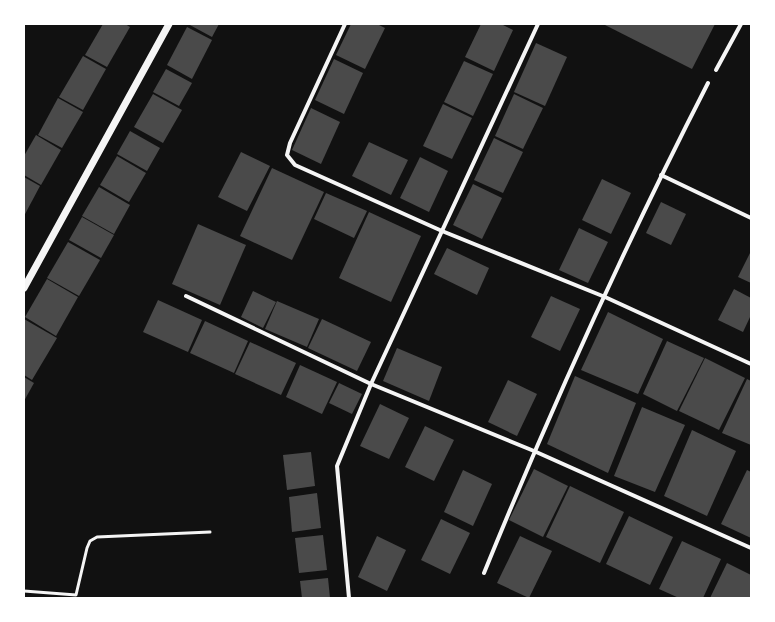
<svg xmlns="http://www.w3.org/2000/svg" width="775" height="622" font-family="Manrope,sans-serif">
<style>
.building{fill:#4a4a4a}
.lines{fill:none;stroke-linecap:round;stroke-linejoin:round}
.service{stroke:#f5f5f5;stroke-width:3}
.minor{stroke:#f5f5f5;stroke-width:4}
.tertiary{stroke:#f5f5f5;stroke-width:7}
</style>
<rect width="100%" height="100%" fill="#111"/>
<g class="building">
<polygon points="103,24 125,24 130,27 107,67 85,55"/>
<polygon points="188,24 219,24 212,37"/>
<polygon points="351,24 377,24 385,28 365,69 336,55"/>
<polygon points="481,24 501,24 513,30 494,71 465,57"/>
<polygon points="603,24 715,24 692,69"/>
<polygon points="187,27 212,40 192,79 167,65"/>
<polygon points="536,43 567,57 545,106 514,92"/>
<polygon points="83,56 106,69 83,110 59,97"/>
<polygon points="334,59 363,73 344,114 315,100"/>
<polygon points="464,61 493,74 473,116 444,102"/>
<polygon points="166,69 192,83 179,106 153,92"/>
<polygon points="153,94 182,110 163,143 134,127"/>
<polygon points="514,94 543,108 523,149 495,136"/>
<polygon points="58,98 83,112 62,148 38,135"/>
<polygon points="443,104 472,118 452,159 423,146"/>
<polygon points="311,108 340,122 321,164 292,150"/>
<polygon points="130,131 160,148 147,171 117,154"/>
<polygon points="36,135 61,150 41,185 24,175 24,156"/>
<polygon points="494,138 523,152 503,193 474,180"/>
<polygon points="369,142 408,160 391,195 352,176"/>
<polygon points="241,152 270,166 247,211 218,197"/>
<polygon points="117,156 146,173 129,202 100,185"/>
<polygon points="420,157 448,171 429,212 400,198"/>
<polygon points="272,168 324,192 292,260 240,236"/>
<polygon points="24,177 40,186 24,216"/>
<polygon points="602,179 631,193 611,234 582,220"/>
<polygon points="473,184 502,198 482,239 453,225"/>
<polygon points="99,187 130,205 114,234 82,216"/>
<polygon points="326,193 367,211 354,238 314,219"/>
<polygon points="661,202 686,214 671,245 646,233"/>
<polygon points="369,212 421,236 391,302 339,278"/>
<polygon points="82,217 114,235 101,258 69,240"/>
<polygon points="198,224 246,245 220,305 172,284"/>
<polygon points="579,228 608,242 588,283 559,270"/>
<polygon points="68,242 100,260 79,296 47,278"/>
<polygon points="447,248 489,268 477,295 434,274"/>
<polygon points="751,251 751,283 738,277"/>
<polygon points="47,279 78,297 56,336 25,317"/>
<polygon points="734,289 751,298 751,315 743,332 718,320"/>
<polygon points="253,291 276,302 263,328 241,317"/>
<polygon points="551,296 580,309 560,351 531,337"/>
<polygon points="158,300 202,320 188,352 143,332"/>
<polygon points="277,301 319,319 307,347 265,329"/>
<polygon points="608,312 663,339 638,394 581,370"/>
<polygon points="24,319 57,338 32,380 24,375"/>
<polygon points="322,319 371,342 357,371 308,348"/>
<polygon points="205,321 248,341 234,373 190,353"/>
<polygon points="667,341 704,358 677,411 643,394"/>
<polygon points="250,342 296,363 281,395 235,374"/>
<polygon points="397,348 442,367 429,401 383,381"/>
<polygon points="705,358 745,378 719,430 679,411"/>
<polygon points="300,365 337,382 322,414 286,397"/>
<polygon points="575,376 636,403 608,473 547,444"/>
<polygon points="24,377 34,383 24,401"/>
<polygon points="747,379 751,381 751,445 722,433"/>
<polygon points="508,380 537,394 517,436 488,422"/>
<polygon points="339,383 362,394 352,414 329,403"/>
<polygon points="380,404 409,418 389,459 360,446"/>
<polygon points="642,407 685,425 655,492 614,476"/>
<polygon points="425,426 454,440 434,481 405,467"/>
<polygon points="692,430 736,451 707,516 664,496"/>
<polygon points="311,452 315,486 287,490 283,455"/>
<polygon points="534,469 568,486 543,537 509,520"/>
<polygon points="463,470 492,484 473,526 444,512"/>
<polygon points="747,470 751,472 751,538 721,524"/>
<polygon points="570,486 624,512 600,563 546,537"/>
<polygon points="317,493 321,528 292,532 289,497"/>
<polygon points="629,516 673,537 650,585 606,564"/>
<polygon points="441,519 470,533 450,574 421,560"/>
<polygon points="323,535 327,570 299,573 295,538"/>
<polygon points="377,536 406,550 387,591 358,577"/>
<polygon points="520,536 552,551 529,598 497,583"/>
<polygon points="682,541 721,559 703,598 679,598 659,589"/>
<polygon points="727,563 751,575 751,598 710,598"/>
<polygon points="328,578 330,598 302,598 300,581"/>
</g>
<g class="lines">
<polyline class="service" points="24,591 76,595 87,548 90,541 97,537 210,532"/>
<g class="minor">
<polyline points="345,24 290,143 287,155 295,165 442,231 605,297 751,364"/>
<polyline points="716,70 741,24"/>
<polyline points="661,175 751,218"/>
<polyline points="186,296 371,384 534,451 751,548"/>
<path d="M484,573C552,406 626,243 708,83"/>
<polyline points="349,598 337,466 371,384 538,24"/>
</g>
<polyline class="tertiary" points="24,288 169,24"/>
</g>
<rect width="775" height="622" fill="none" stroke="#ffffff" stroke-width="50"/>
</svg>
